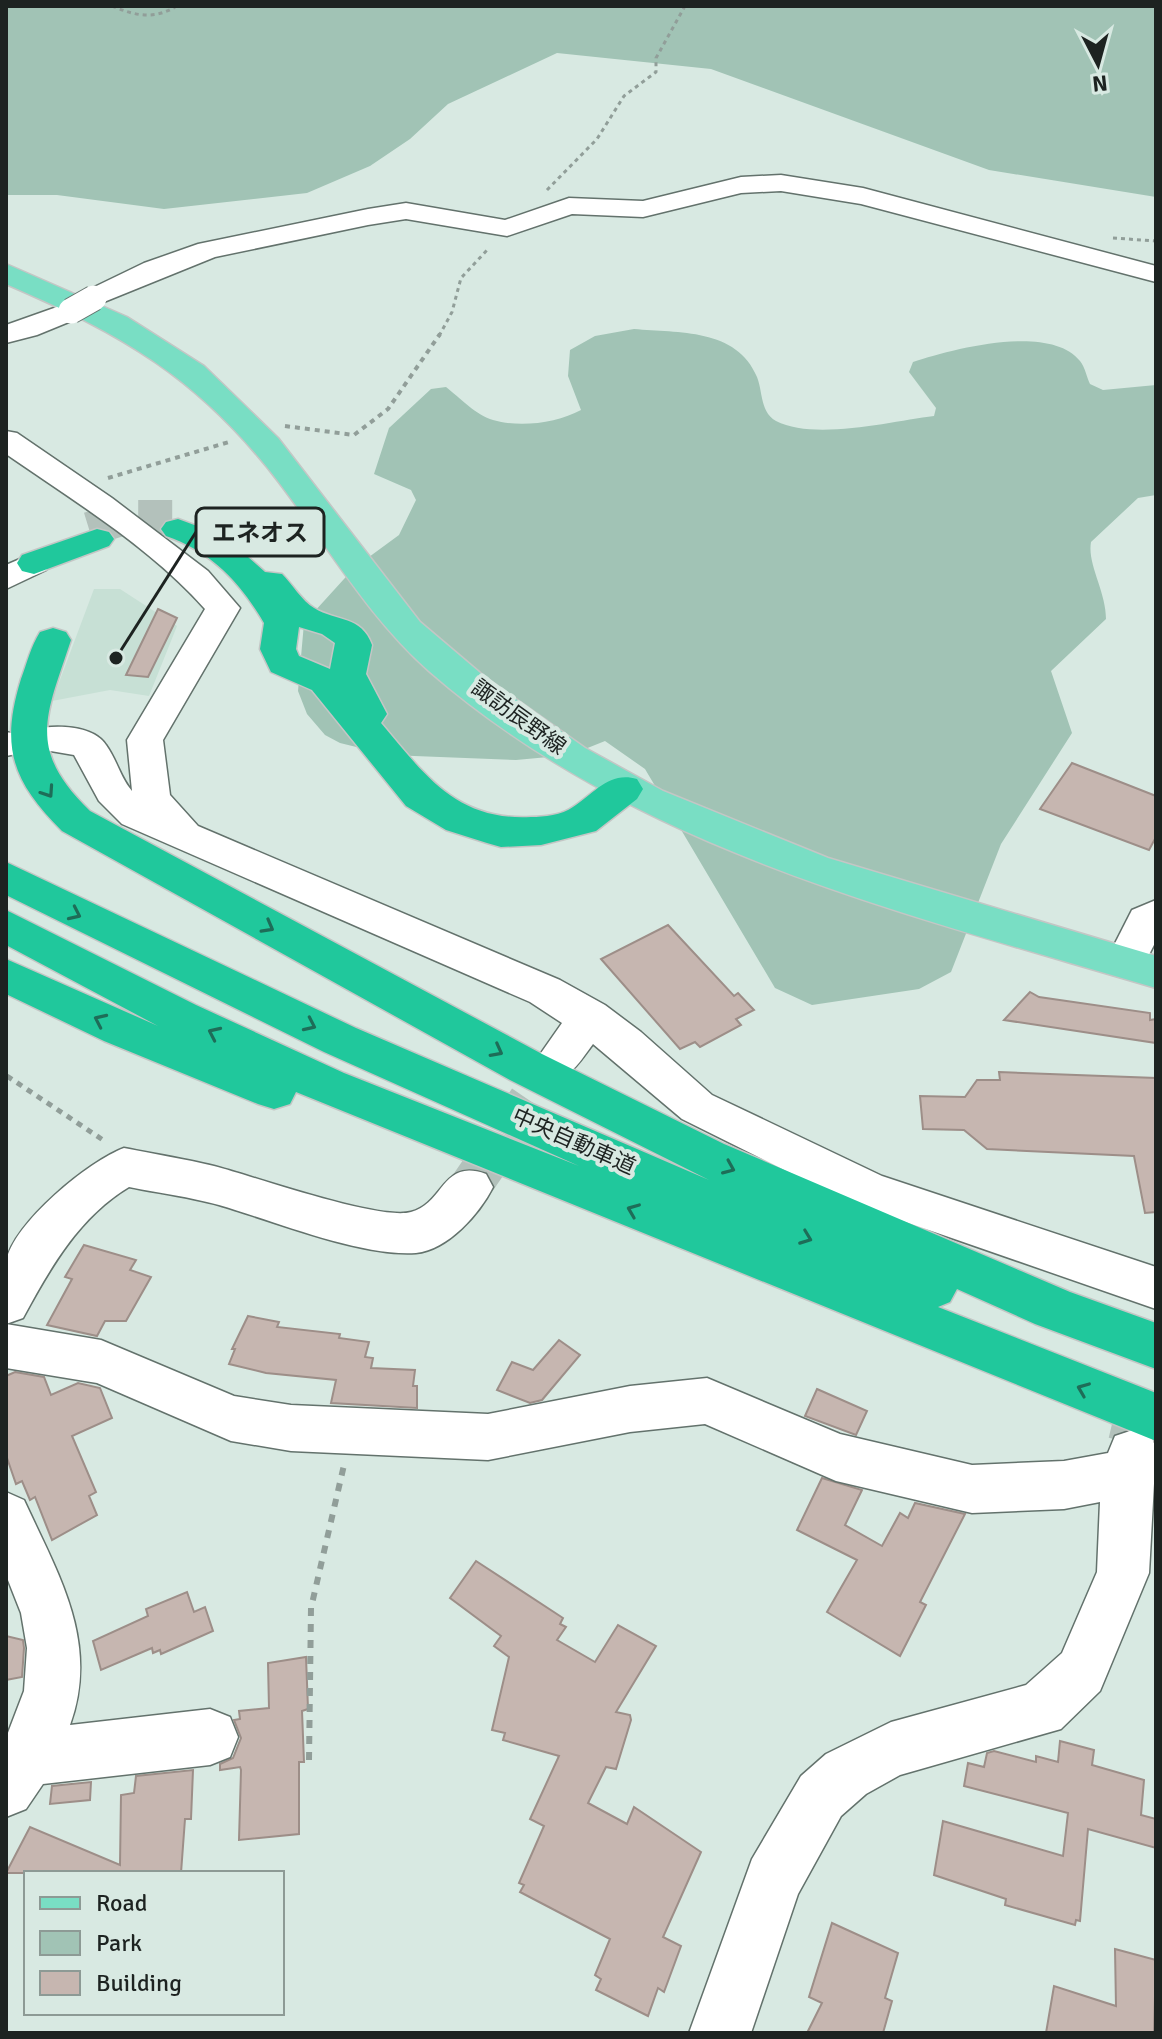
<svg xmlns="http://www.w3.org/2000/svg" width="1162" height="2039" font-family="Signika,'Noto Sans JP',sans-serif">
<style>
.built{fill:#c7e0d5}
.green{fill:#a1c3b5}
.building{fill:#c6b6b0;stroke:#9d8e88;stroke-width:2}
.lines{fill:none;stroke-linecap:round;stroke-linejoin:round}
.minor-tunnel-far1{stroke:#b3c1bb;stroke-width:42;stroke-dasharray:42 21;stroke-linecap:butt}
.minor-tunnel{stroke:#b3c1bb;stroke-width:54;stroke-dasharray:54 27;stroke-linecap:butt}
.highway-tunnel{stroke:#b3c1bb;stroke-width:34;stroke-dasharray:34 17;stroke-linecap:butt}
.minor-casing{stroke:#63726c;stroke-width:3}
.major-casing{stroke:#c4c6c5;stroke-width:3}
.highway-casing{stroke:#c4c6c5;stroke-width:3}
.path-far3{stroke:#919e99;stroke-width:3;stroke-dasharray:4 4;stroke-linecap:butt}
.path-far2{stroke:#919e99;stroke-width:4;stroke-dasharray:5 5;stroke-linecap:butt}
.path-far1{stroke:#919e99;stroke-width:5;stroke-dasharray:6 6;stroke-linecap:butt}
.path{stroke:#919e99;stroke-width:6;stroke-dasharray:8 8;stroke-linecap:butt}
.minor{fill:#fff;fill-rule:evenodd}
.major{fill:#79dec4;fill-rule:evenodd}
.highway{fill:#20c89c;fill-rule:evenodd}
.minor-bridge-casing{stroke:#63726c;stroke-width:27;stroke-linecap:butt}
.minor-bridge{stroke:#fff;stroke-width:25}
.oneway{stroke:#1e6d58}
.labels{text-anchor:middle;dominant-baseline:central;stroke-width:8;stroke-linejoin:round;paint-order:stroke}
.street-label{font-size:22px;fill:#1d2321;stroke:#d8e9e2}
.leader{fill:none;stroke:#1d2321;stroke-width:3}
.callout-dot{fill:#1d2321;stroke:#d8e9e2;stroke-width:3}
.callout{fill:#d8e9e2;stroke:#1d2321;stroke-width:3}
.callout-label{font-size:24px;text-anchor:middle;font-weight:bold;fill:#1d2321}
</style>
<rect width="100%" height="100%" fill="#d8e9e2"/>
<polygon class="built" points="94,589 120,589 177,626 149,696 110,690 52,701"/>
<g class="green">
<polygon points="6,6 1156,6 1156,197 989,170 711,69 557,53 448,104 410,139 370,166 307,193 164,209 57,195 6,195"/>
<path d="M634,329C678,333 737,328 757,377C763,392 760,412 776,421C815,441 892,421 934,416L936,408L909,372L913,362C952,349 1050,323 1080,361C1085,367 1087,378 1090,384L1103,390L1156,385V495L1138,498L1091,542C1087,564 1106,591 1106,619L1051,671L1072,733L1001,844L951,972L919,989L812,1005L775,988L645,769L605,741L570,755L516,760L389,755L340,743L325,735L307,714L298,691L304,623L354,568L399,535L416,500L411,490L374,474L389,428L431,389L446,387C459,397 477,416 493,420C520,428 557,423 581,410L568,376L570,350L595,336Z"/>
</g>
<g class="building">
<polygon points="158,609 177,618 148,677 126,675"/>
<polygon points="1072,763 1156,796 1156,837 1149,850 1040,809"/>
<polygon points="668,925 734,996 738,993 754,1010 736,1019 741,1025 700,1047 695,1042 680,1049 601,959"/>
<polygon points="1030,992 1039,997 1150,1013 1150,1020 1156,1019 1156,1043 1004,1020"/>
<polygon points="999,1072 1156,1078 1156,1212 1145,1213 1134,1156 987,1149 964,1130 923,1129 920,1096 965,1097 977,1080 1000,1080"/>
<polygon points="84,1245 136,1260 130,1270 151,1277 126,1321 105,1321 97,1336 47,1325 72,1279 65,1277"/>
<polygon points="248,1316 279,1322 277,1327 340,1334 339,1338 369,1342 365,1357 373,1358 371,1368 415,1370 413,1386 417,1386 417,1408 331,1403 336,1380 266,1373 229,1364 235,1349 232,1349"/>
<polygon points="559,1340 580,1355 542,1400 530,1403 497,1390 512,1362 533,1370"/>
<polygon points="15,1372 44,1377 51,1395 78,1383 100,1388 112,1418 72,1436 96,1492 89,1496 97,1515 52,1540 35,1497 30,1500 22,1481 16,1484 6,1455 6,1376"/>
<polygon points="817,1389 867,1411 856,1435 805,1416"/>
<polygon points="822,1478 862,1490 845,1525 882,1546 900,1513 908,1518 915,1503 965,1514 920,1602 926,1605 900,1656 827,1612 857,1560 797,1530"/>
<polygon points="476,1561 563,1618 560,1624 566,1627 557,1640 595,1662 618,1625 656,1646 616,1712 630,1715 631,1720 616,1769 606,1767 588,1803 627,1824 634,1807 701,1852 663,1937 681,1946 664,1992 658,1988 648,2016 596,1990 601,1979 595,1975 610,1939 520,1892 524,1885 519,1883 544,1826 530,1819 559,1756 503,1740 505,1733 492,1730 509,1657 494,1646 501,1636 450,1598"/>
<polygon points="187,1592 194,1612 205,1607 213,1631 161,1654 160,1650 153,1653 152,1648 101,1670 93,1641 148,1616 146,1609"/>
<polygon points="6,1636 23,1640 24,1648 22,1677 6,1680"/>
<polygon points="306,1657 308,1709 302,1711 304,1762 299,1762 299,1834 239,1840 241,1770 240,1767 220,1770 220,1764 233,1758 241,1738 234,1720 240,1719 239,1711 269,1708 268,1663"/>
<polygon points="1060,1741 1094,1750 1092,1765 1144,1780 1141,1815 1156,1819 1156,1848 1088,1829 1080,1921 1076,1920 1075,1925 1005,1905 1006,1899 934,1875 943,1821 1063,1856 1068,1813 964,1786 968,1763 984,1767 987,1753 994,1751 1036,1762 1036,1756 1058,1762"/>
<polygon points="193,1770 191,1819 185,1819 181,1873 6,1873 30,1827 120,1865 121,1795 134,1793 136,1776"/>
<polygon points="91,1782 90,1800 50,1804 52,1786"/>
<polygon points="832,1923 898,1953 885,1998 892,2001 883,2033 807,2033 822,2003 809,1997"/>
<polygon points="1115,1949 1156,1960 1154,2033 1046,2033 1054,1986 1116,2006"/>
</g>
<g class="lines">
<polyline class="minor-tunnel-far1" points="470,1187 555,1063"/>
<polyline class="minor-tunnel" points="1135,1444 1156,1356"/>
<polyline class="highway-tunnel" points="89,529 128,517 187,517"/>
<g class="minor-casing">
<g id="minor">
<polygon points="781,175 863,188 1156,266 1156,282 861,204 781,191 741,193 643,217 572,214 507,236 406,219 368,225 215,257 94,306 84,304 80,298 84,292 144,263 198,244 368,209 406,203 505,220 569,198 643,201 741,177"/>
<polygon points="71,302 81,305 85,311 81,317 37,335 6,343 6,325"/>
<path d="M6,431L17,433L112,498L208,571L240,608L163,740L170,795L198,826L560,980L605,1005L641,1032L712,1095L882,1176L1156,1267V1309L851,1203L682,1119L593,1044C577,1065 569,1084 540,1075L534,1063L562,1023L530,1002L122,824L99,801L74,755L33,748L28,739L33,730C54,724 93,725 106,745C117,760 120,777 132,791L127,740L205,609C150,547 74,501 6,454Z"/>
<polygon points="34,553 46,556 51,563 46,570 6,589 6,565"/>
<polygon points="6,732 21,735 26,744 21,753 6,756"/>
<polygon points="1156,900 1156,941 1139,974 1125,978 1111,974 1105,963 1132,910"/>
<path d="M124,1148C154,1154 185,1159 214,1166C253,1176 379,1221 411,1212C445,1203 442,1158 486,1174L493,1187C480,1213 448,1250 416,1253C361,1257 274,1221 219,1205C190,1197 159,1193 129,1187C79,1217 50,1268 23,1318L6,1324C6,1304 3,1281 6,1262C13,1223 89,1161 124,1148Z"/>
<polygon points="6,1324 101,1340 234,1396 291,1405 488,1414 630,1386 707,1378 840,1434 972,1465 1064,1461 1108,1453 1115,1436 1133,1430 1151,1436 1156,1448 1149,1573 1100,1691 1061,1729 900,1775 866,1794 841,1816 798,1894 751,2033 689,2033 752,1859 801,1776 826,1754 891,1722 1026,1685 1062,1653 1097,1572 1100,1502 1064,1509 972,1513 836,1481 705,1424 630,1432 488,1460 291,1451 231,1441 97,1383 6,1368"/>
<path d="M6,1492L24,1500C58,1574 100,1642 70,1725L210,1709L230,1717L238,1737L230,1757L210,1765L43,1784L26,1809L6,1817V1738L24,1691L27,1648L21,1613L6,1575Z"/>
</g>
</g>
<g class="major-casing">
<path id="major" d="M6,264L127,317L204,366L278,438L420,622L486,678L585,748L663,791L828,858L1156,956V988C901,912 635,850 429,671C368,617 327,545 278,481C199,378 122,334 6,284Z"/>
</g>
<g class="highway-casing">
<g id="highway">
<path d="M178,519L224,536L265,572L282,574C292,584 302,601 314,608C337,622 361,615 372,645L366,674L387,714L381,723C425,775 456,821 531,817C544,817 562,815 573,807C595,793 609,771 637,779L643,789L637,799L596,831L541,845L501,847L487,843L446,830L406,806L312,690L271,672L260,649L264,623C240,582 212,552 166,536L161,529L166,522ZM299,627L322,634L335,643L330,669L299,656L296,649Z"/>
<polygon points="97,529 109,532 114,539 109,546 34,574 22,571 17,563 22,555"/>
<path d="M53,628L66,632L71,640C46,716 26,749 90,811L542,1054L724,1144L1070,1292L1156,1323V1369L1035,1324L957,1289L950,1302L938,1307L1156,1393V1441L296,1092L290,1104L274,1109L258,1104L104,1041L6,994V959L158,1026L6,945V910L196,1005L344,1073L579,1166L324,1052L6,895V862L356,1028L709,1180L510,1080L62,831C12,781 0,747 21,679C27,663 31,646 40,632Z"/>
</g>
</g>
<g class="path-far3">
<path d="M112,6C136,16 154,20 177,6"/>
<polyline points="547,190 597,139 624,96 656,72 656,58 685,6"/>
<polyline points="1113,238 1156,241"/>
<polyline points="439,336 452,312 461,278 489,248"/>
</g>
<g class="path-far2">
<polyline points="285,426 354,435 388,409 440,334"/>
<polyline points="108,478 229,442"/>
</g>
<polyline class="path-far1" points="7,1076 106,1142"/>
<polyline class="path" points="309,1760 311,1608 344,1465"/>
<use href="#minor" class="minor"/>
<use href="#major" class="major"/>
<use href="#highway" class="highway"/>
<g class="minor-bridge-casing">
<polyline id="minor-bridge" points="71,311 94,298"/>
</g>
<use href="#minor-bridge" class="minor-bridge"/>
</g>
<defs><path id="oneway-chevron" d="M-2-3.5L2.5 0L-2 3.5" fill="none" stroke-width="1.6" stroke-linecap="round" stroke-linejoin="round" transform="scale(2)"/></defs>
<g class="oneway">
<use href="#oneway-chevron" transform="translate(48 792) rotate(56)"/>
<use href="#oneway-chevron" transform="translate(75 914) rotate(25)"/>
<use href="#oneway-chevron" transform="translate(268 927) rotate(29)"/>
<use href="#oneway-chevron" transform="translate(100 1020) rotate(-155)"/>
<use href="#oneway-chevron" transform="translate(310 1025) rotate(25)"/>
<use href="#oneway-chevron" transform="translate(214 1033) rotate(-155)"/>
<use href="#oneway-chevron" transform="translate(497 1051) rotate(28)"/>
<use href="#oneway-chevron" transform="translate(729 1168) rotate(23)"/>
<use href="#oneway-chevron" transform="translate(633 1210) rotate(-158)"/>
<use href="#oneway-chevron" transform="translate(806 1238) rotate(21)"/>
<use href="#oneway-chevron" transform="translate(1083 1389) rotate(-158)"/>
</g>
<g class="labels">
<g class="street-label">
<text transform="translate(519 717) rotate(36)">諏訪辰野線</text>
<text transform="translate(574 1141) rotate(24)">中央自動車道</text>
</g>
</g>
<path class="leader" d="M116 658L196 532"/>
<circle class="callout-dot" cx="116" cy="658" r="8"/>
<rect class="callout" x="196" y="508" width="128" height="48" rx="8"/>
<g class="callout-label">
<text x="260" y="541">エネオス</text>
</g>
<rect width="1162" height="2039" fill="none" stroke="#1d2321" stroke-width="16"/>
<rect x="24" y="1871" width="260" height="144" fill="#d8e9e2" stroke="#8d9a95" stroke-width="2"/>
<rect x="40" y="1897" width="40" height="12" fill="#79dec4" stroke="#8d9a95" stroke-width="2"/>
<text x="96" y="1911" font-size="24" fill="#1d2321">Road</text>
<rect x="40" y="1931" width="40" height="24" fill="#a1c3b5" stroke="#8d9a95" stroke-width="2"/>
<text x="96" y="1951" font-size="24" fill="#1d2321">Park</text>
<rect x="40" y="1971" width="40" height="24" fill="#c6b6b0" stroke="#8d9a95" stroke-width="2"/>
<text x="96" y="1991" font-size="24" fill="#1d2321">Building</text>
<g transform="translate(1098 64) rotate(174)" stroke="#d8e9e2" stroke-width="6" paint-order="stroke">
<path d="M0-6L14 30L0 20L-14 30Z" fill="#1d2321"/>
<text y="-12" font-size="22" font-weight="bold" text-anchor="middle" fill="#1d2321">N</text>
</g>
</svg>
